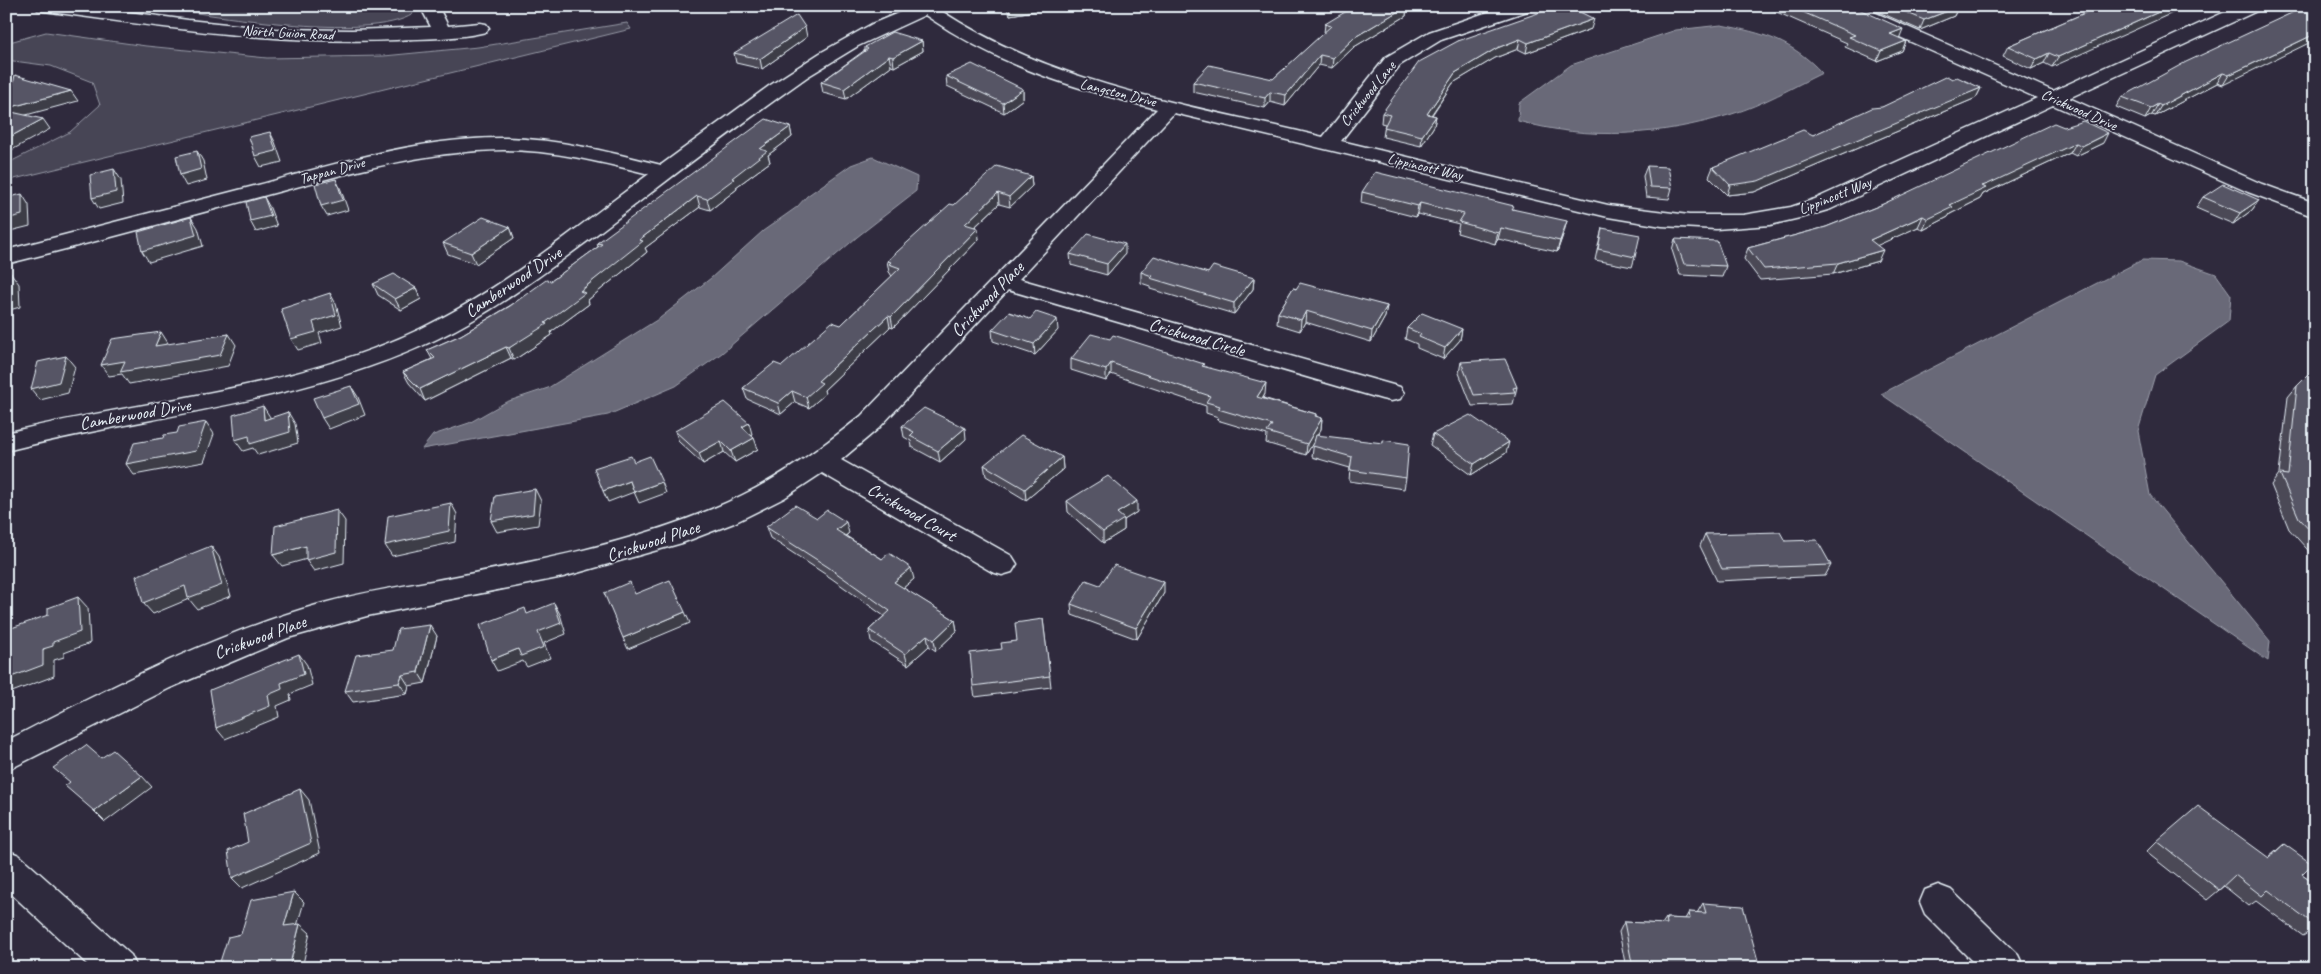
<svg xmlns="http://www.w3.org/2000/svg" width="2321" height="974" font-family="Caveat,sans-serif">
<style>
.green{fill:#464455;stroke:#979aa6}
.water{fill:#696978;stroke:#9c9fab}
.lines{fill:none;stroke-linecap:round;stroke-linejoin:round}
.minor-casing{stroke:#e8f1f8;stroke-width:3}
.minor{fill:#2f2a3d;fill-rule:evenodd}
.wall{fill:#4b4957;stroke:#e8f1f8}
.shaded-wall{fill:#3d3c47;stroke:#e8f1f8}
.building{fill:#575565;stroke:#e8f1f8}
.labels{text-anchor:middle;dominant-baseline:central;stroke-width:4;stroke-linejoin:round;paint-order:stroke}
.far-street-label{font-size:15px;fill:#e8f1f8;stroke:#2f2a3d}
.street-label{font-size:18px;fill:#e8f1f8;stroke:#2f2a3d}
</style>
<rect width="100%" height="100%" fill="#2f2a3d"/>
<filter id="ink" filterUnits="userSpaceOnUse"><feTurbulence type="fractalNoise" baseFrequency=".02" numOctaves="2"/><feDisplacementMap in="SourceGraphic" scale="10" xChannelSelector="R" yChannelSelector="G"/><feConvolveMatrix kernelMatrix="1 2 1 2 8 2 1 2 1" color-interpolation-filters="sRGB"/></filter>
<g filter="url(#ink)">
<g class="green">
<path d="M150,6H409L413,14C368,43 207,14 150,6Z"/>
<polygon points="627,23 631,29 6,181 6,164 70,132 100,105 92,82 51,66 6,60 6,43 46,32 146,46 267,58 384,56 478,47"/>
</g>
<g class="water">
<path d="M1721,25C1764,33 1792,41 1822,73C1793,87 1762,105 1732,114C1661,136 1589,141 1518,121L1519,103L1571,65L1676,30Z"/>
<polygon points="873,157 917,177 916,191 857,237 722,353 676,386 608,415 422,449 433,435 469,423 506,402 548,388 660,318 711,278 763,231 797,207 807,196 851,165"/>
<polygon points="2142,260 2179,261 2216,274 2231,295 2229,321 2155,375 2138,431 2150,495 2270,641 2268,661 1881,394"/>
</g>
<g class="lines">
<g class="minor-casing">
<g id="minor">
<path d="M36,6H84L188,20L275,29L352,30L431,27L420,6H438L448,26L480,23L486,24L489,28L486,32C458,39 425,38 396,40C277,45 161,27 44,11L38,10Z"/>
<path d="M915,6H943L940,10C1055,86 1192,105 1323,137L1386,57L1429,32L1506,6H1532L1530,10L1441,40L1400,65L1341,141L1608,205L1689,215H1743L1791,207L1815,199L2037,98L1839,10L1837,6H1860L2053,91L2238,6H2261L2259,10L2069,98L2262,184L2315,203V217L2248,192L2053,105L1831,209L1804,217L1770,225L1716,229L1662,226L1608,217L1174,113L1019,279L1400,387L1404,393L1400,399L1391,401L1382,399L1008,290L879,428L841,460L1012,556L1017,564L1012,572L1002,575L992,572L822,473L784,498L734,523L682,543L563,577L367,616L288,638L170,688L6,771V741C108,689 210,635 320,604C362,592 405,586 448,578C537,561 628,544 712,509C767,487 815,453 861,416L1157,109C1068,87 1002,67 925,15L858,46L807,77C736,127 666,181 597,234C544,273 494,312 435,340C299,404 150,414 6,451V433C145,399 289,391 420,329C503,289 574,229 649,174C601,162 553,150 503,150C424,151 349,173 274,193C185,217 96,242 6,264V250C90,228 174,207 258,185C339,163 421,137 506,138C559,139 610,152 661,165L769,86L820,53L872,24Z"/>
<polygon points="6,850 19,855 131,955 137,968 91,968 6,889"/>
<polygon points="1938,885 1951,890 2018,955 2024,968 1979,968 1925,914 1920,902 1925,890"/>
</g>
</g>
<use href="#minor" class="minor"/>
</g>
<g class="wall">
<polygon points="1005,6 1057,6 1057,7 1010,15"/>
<polygon points="1407,6 1406,16 1354,47 1332,68 1319,65 1285,106 1270,102 1265,108 1193,92 1193,82 1273,79 1324,33 1325,24"/>
<polygon points="1763,6 1852,6 1899,38 1906,41 1902,51 1877,61 1845,47 1847,43"/>
<polygon points="1865,6 1957,6 1958,7 1954,16 1920,30"/>
<polygon points="2101,6 2052,67 2044,63 2031,69 2003,56 2008,46"/>
<polygon points="2298,10 2223,85 2217,83 2155,116 2152,115 2145,119 2116,107 2122,97"/>
<polygon points="1591,29 1526,53 1518,49 1495,58 1453,83 1432,115 1436,116 1434,126 1421,146 1383,137 1385,124 1381,123 1382,113 1458,41"/>
<polygon points="807,37 762,69 736,63 734,53"/>
<polygon points="922,41 923,51 894,67 891,66 846,99 823,93 821,82 865,50 865,47"/>
<polygon points="946,76 1023,89 1023,99 1004,113 947,86"/>
<polygon points="1952,79 1981,88 1976,98 1754,192 1727,195 1709,177 1713,167 1813,135"/>
<polygon points="790,127 792,137 768,155 770,162 736,187 737,189 710,210 700,207 645,248 647,252 588,300 589,304 551,332 552,335 514,360 511,358 425,401 409,383 403,372 432,359 427,350 461,335 551,281 598,247 597,243"/>
<polygon points="2064,127 2103,143 2076,156 2070,153 1983,194 1980,199 1950,214 1948,217 1923,230 1918,227 1877,245 1878,261 1833,274 1760,280 1744,259 1748,248 1826,227 1881,205"/>
<polygon points="1647,166 1672,188 1669,199 1646,197 1643,176"/>
<polygon points="1031,176 1032,186 1010,207 999,204 975,227 979,239 893,328 890,327 824,390 825,394 809,408 795,402 781,414 747,399 743,388 782,366 841,325 892,276 891,275 890,273 889,272 887,261 954,205"/>
<polygon points="1362,192 1513,209 1564,232 1557,252 1498,239 1495,244 1457,233 1459,224 1418,214 1416,217 1361,203"/>
<polygon points="2203,197 2259,200 2252,210 2233,224 2196,208"/>
<polygon points="510,227 514,238 476,264 448,254 443,243"/>
<polygon points="1602,228 1635,257 1632,267 1595,260"/>
<polygon points="1675,239 1726,266 1722,277 1680,275 1672,250"/>
<polygon points="1070,254 1125,254 1107,275 1071,265"/>
<polygon points="1141,272 1208,273 1254,278 1253,289 1234,314 1150,289 1150,286 1141,283"/>
<polygon points="373,284 416,288 421,299 401,310 378,295"/>
<polygon points="1293,288 1387,306 1385,317 1371,342 1305,322 1300,331 1277,324 1278,313"/>
<polygon points="1407,328 1462,329 1460,340 1443,359 1417,348 1417,344 1405,339"/>
<polygon points="992,330 1058,330 1035,355 993,341"/>
<polygon points="1071,359 1203,366 1265,394 1263,398 1316,414 1316,416 1322,418 1321,429 1318,435 1406,478 1404,489 1349,481 1350,468 1312,457 1314,441 1306,455 1266,443 1267,435 1217,420 1218,417 1206,413 1206,406 1111,374 1106,381 1071,370"/>
<polygon points="1461,362 1517,387 1513,404 1472,406 1459,373"/>
<polygon points="2315,372 2315,558 2289,529 2271,485 2279,474 2288,397 2297,386"/>
<polygon points="902,426 966,439 940,462 912,447 911,441 904,437"/>
<polygon points="675,431 752,434 751,435 758,449 735,462 724,452 703,464 679,442"/>
<polygon points="1433,434 1506,453 1471,475 1430,445"/>
<polygon points="1062,457 1063,469 1026,500 986,476 984,465"/>
<polygon points="1067,501 1137,512 1124,520 1124,530 1103,543 1068,512"/>
<polygon points="817,518 849,533 846,536 914,579 903,588 955,620 957,631 936,651 929,646 908,665 871,641 869,630 884,616 831,578 770,538 766,527"/>
<polygon points="1705,534 1785,541 1831,565 1825,576 1717,581 1700,546"/>
<polygon points="1100,585 1164,593 1137,639 1072,615 1071,604"/>
<polygon points="1043,619 1051,687 975,697 973,686 1002,649 1017,641"/>
<polygon points="437,636 425,683 409,686 407,694 353,702 345,691 393,650"/>
<polygon points="2157,841 2268,858 2284,844 2302,874 2315,883 2315,928 2303,936 2256,901 2249,906 2224,886 2207,900 2146,852"/>
<polygon points="1703,903 1760,968 1626,968 1619,932 1624,922 1662,924 1666,918 1685,919 1689,912 1697,913"/>
</g>
<g class="shaded-wall">
<polygon points="1009,6 1057,6 1057,7 1010,15"/>
<polygon points="1407,6 1406,16 1354,47 1332,68 1333,58 1355,37"/>
<polygon points="2172,6 2188,6 2052,67 2058,57"/>
<polygon points="1958,7 1954,16 1920,30 1924,20"/>
<polygon points="1594,19 1591,29 1526,53 1528,43"/>
<polygon points="805,27 807,37 762,69 760,59"/>
<polygon points="1903,29 1899,39 1890,34"/>
<polygon points="2315,34 2315,40 2223,85 2229,75"/>
<polygon points="1520,39 1518,49 1495,58 1453,83 1425,124 1427,114 1455,73 1497,48"/>
<polygon points="922,41 923,51 894,67 893,57"/>
<polygon points="1906,41 1902,51 1877,61 1881,51"/>
<polygon points="2049,53 2044,63 2031,69 2037,59"/>
<polygon points="1320,55 1319,65 1285,106 1286,95"/>
<polygon points="889,56 891,66 846,99 844,89"/>
<polygon points="2223,73 2217,83 2155,116 2161,106"/>
<polygon points="1981,88 1976,98 1754,192 1727,195 1730,185"/>
<polygon points="1023,89 1023,99 1004,113 1003,103"/>
<polygon points="71,91 78,101 15,118 8,108"/>
<polygon points="1270,92 1270,102 1265,108 1265,98"/>
<polygon points="2158,104 2152,115 2145,119 2151,108"/>
<polygon points="1436,116 1434,126 1421,146 1422,136"/>
<polygon points="43,119 50,129 8,152 6,150 6,139"/>
<polygon points="790,127 792,137 768,155 770,162 736,187 737,189 710,210 707,199 732,178 760,149"/>
<polygon points="270,132 275,142 282,162 261,167 255,156"/>
<polygon points="2108,133 2103,143 2076,156 2082,146"/>
<polygon points="2076,143 2070,153 1983,194 1980,199 1950,214 1948,217 1923,230 1928,219 1950,205 1982,186 2042,158"/>
<polygon points="197,151 203,161 207,180 186,186 180,175"/>
<polygon points="114,169 121,180 123,203 99,209 92,198"/>
<polygon points="1031,176 1032,186 1010,207 1009,197"/>
<polygon points="336,179 341,190 348,210 327,216 321,206"/>
<polygon points="998,193 999,204 966,235 965,224"/>
<polygon points="22,194 29,205 30,226 6,232 6,219"/>
<polygon points="697,196 700,207 645,248 647,252 588,300 589,304 551,332 552,335 514,360 509,348 545,323 639,240"/>
<polygon points="264,197 270,208 277,226 256,232 250,221"/>
<polygon points="2259,200 2252,210 2233,224 2240,213"/>
<polygon points="1420,203 1418,214 1416,217 1418,206"/>
<polygon points="1923,216 1918,227 1865,251 1870,240"/>
<polygon points="191,217 198,228 203,246 149,262 142,251"/>
<polygon points="1567,221 1564,232 1557,252 1560,241"/>
<polygon points="510,227 514,238 476,264 471,253"/>
<polygon points="978,228 979,239 893,328 891,317"/>
<polygon points="1501,228 1498,239 1495,244 1498,233"/>
<polygon points="1125,244 1125,254 1107,275 1107,264"/>
<polygon points="1883,250 1878,261 1833,274 1838,263"/>
<polygon points="11,273 19,284 20,307 6,311 6,298"/>
<polygon points="1254,278 1253,289 1234,314 1234,303"/>
<polygon points="416,288 421,299 401,310 395,299"/>
<polygon points="330,293 336,304 342,326 319,333 322,343 298,350 291,339 313,322"/>
<polygon points="1387,306 1385,317 1371,342 1372,331"/>
<polygon points="1306,311 1305,322 1300,331 1301,320"/>
<polygon points="888,316 890,327 824,390 825,394 809,408 806,397 818,381"/>
<polygon points="1057,319 1058,330 1035,355 1034,344"/>
<polygon points="1462,329 1460,340 1443,359 1445,348"/>
<polygon points="161,332 168,343 163,357 155,346"/>
<polygon points="229,334 236,345 228,366 129,384 122,374 109,376 101,365"/>
<polygon points="506,347 511,358 425,401 420,389"/>
<polygon points="66,356 75,367 68,393 40,400 31,389"/>
<polygon points="1111,363 1111,374 1106,381 1106,370"/>
<polygon points="1266,383 1265,394 1257,408 1257,397"/>
<polygon points="351,386 358,397 365,415 329,429 322,418"/>
<polygon points="792,391 795,402 781,414 778,403"/>
<polygon points="263,406 270,417 272,431 264,420"/>
<polygon points="288,412 295,424 298,443 258,455 253,448 243,451 235,440"/>
<polygon points="1322,418 1321,429 1306,455 1307,444"/>
<polygon points="206,422 214,434 204,462 134,475 126,464"/>
<polygon points="749,423 752,434 745,438 742,427"/>
<polygon points="965,428 966,439 940,462 938,451"/>
<polygon points="754,438 758,449 735,462 731,451"/>
<polygon points="721,441 724,452 703,464 699,453"/>
<polygon points="1509,442 1506,453 1471,475 1474,464"/>
<polygon points="1062,457 1063,469 1026,500 1025,489"/>
<polygon points="630,481 634,492 608,502 603,491"/>
<polygon points="662,482 666,493 639,503 634,492"/>
<polygon points="535,489 541,501 538,525 497,532 491,521"/>
<polygon points="1137,501 1137,512 1124,520 1124,530 1103,543 1103,532 1117,513"/>
<polygon points="451,503 457,514 455,542 392,556 385,545"/>
<polygon points="337,510 345,521 344,563 314,571 306,560"/>
<polygon points="846,522 849,533 839,541 836,530"/>
<polygon points="211,546 219,557 231,596 197,609 189,599 153,614 143,603"/>
<polygon points="306,546 314,557 282,566 273,555"/>
<polygon points="911,568 914,579 897,593 894,582"/>
<polygon points="1164,582 1164,593 1137,639 1136,628"/>
<polygon points="78,597 88,608 90,643 64,653 64,657 54,660 54,676 12,692 6,687 6,679 53,642"/>
<polygon points="554,603 560,614 566,634 544,643 550,658 527,667 523,661 497,671 491,660 518,649 538,632"/>
<polygon points="685,612 690,623 628,649 623,638"/>
<polygon points="955,620 957,631 936,651 934,640"/>
<polygon points="430,625 437,636 425,683 418,672"/>
<polygon points="927,635 929,646 908,665 905,654"/>
<polygon points="299,654 307,665 312,685 290,694 291,700 277,706 279,717 225,739 216,728 268,695 281,683"/>
<polygon points="402,675 409,686 407,694 399,683"/>
<polygon points="142,776 152,787 105,822 94,811"/>
<polygon points="300,789 309,800 320,853 242,888 232,878"/>
<polygon points="294,892 304,902 294,936 284,926"/>
<polygon points="300,924 310,933 302,968 289,968"/>
</g>
<g class="building">
<polygon points="1355,6 1407,6 1355,37 1333,58 1320,55 1286,95 1270,92 1265,98 1193,82 1209,65 1273,79 1331,26 1325,24"/>
<polygon points="1558,6 1568,6 1594,19 1528,43 1520,39 1497,48 1455,73 1427,114 1436,116 1422,136 1384,127 1390,115 1382,113 1419,62 1458,41"/>
<polygon points="1789,6 1852,6 1903,29 1890,34 1906,41 1881,51 1849,37 1855,35"/>
<polygon points="1891,6 1957,6 1958,7 1924,20"/>
<polygon points="2101,6 2172,6 2058,57 2049,53 2037,59 2008,46"/>
<polygon points="2302,6 2315,6 2315,34 2229,75 2223,73 2161,106 2158,104 2151,108 2122,97 2186,62 2298,10"/>
<polygon points="797,15 805,27 760,59 734,53"/>
<polygon points="892,32 922,41 893,57 889,56 844,89 821,82 868,49 865,47"/>
<polygon points="972,64 1023,89 1003,103 946,76"/>
<polygon points="15,75 71,91 8,108"/>
<polygon points="1947,76 1952,79 1957,77 1981,88 1758,181 1730,185 1713,167 1803,130 1813,135 1872,108 1882,107"/>
<polygon points="7,111 43,119 6,139 6,115"/>
<polygon points="766,119 790,127 760,149 767,151 732,178 734,179 707,199 697,196 639,240 643,241 580,291 585,293 545,323 547,324 509,348 506,347 420,389 403,372 435,358 427,350 461,335 510,306 546,280 551,281 602,244 597,243"/>
<polygon points="2083,121 2108,133 2082,146 2076,143 1988,184 1982,186 1986,188 1950,205 1953,207 1928,219 1923,216 1870,240 1883,250 1838,263 1764,269 1748,248 1826,227 1881,205 2054,123 2064,127"/>
<polygon points="270,132 276,151 255,156 249,137"/>
<polygon points="197,151 201,169 180,175 176,156"/>
<polygon points="997,166 1031,176 1009,197 998,193 965,224 978,228 891,317 888,316 818,381 822,383 806,397 792,391 778,403 743,388 774,363 782,366 832,322 841,325 900,268 889,264 891,262 887,261 950,204 954,205"/>
<polygon points="1647,166 1668,167 1672,188 1650,187"/>
<polygon points="114,169 116,192 92,198 90,175"/>
<polygon points="1375,172 1514,206 1512,209 1567,221 1560,241 1501,228 1498,233 1459,222 1464,214 1420,203 1418,206 1362,192"/>
<polygon points="336,179 343,200 321,206 315,184"/>
<polygon points="2223,184 2259,200 2240,213 2203,197"/>
<polygon points="22,194 22,215 6,219 6,198"/>
<polygon points="264,197 271,216 250,221 246,202"/>
<polygon points="191,217 196,235 142,251 138,232"/>
<polygon points="483,217 510,227 471,253 443,243"/>
<polygon points="1602,228 1640,235 1635,257 1598,249"/>
<polygon points="1088,234 1125,244 1107,264 1070,254"/>
<polygon points="1675,239 1717,241 1726,266 1684,264"/>
<polygon points="1154,256 1208,273 1213,266 1254,278 1234,303 1150,278 1152,276 1141,272"/>
<polygon points="11,273 11,296 6,298 6,274"/>
<polygon points="394,274 416,288 395,299 373,284"/>
<polygon points="1300,283 1387,306 1372,331 1306,311 1301,320 1278,313 1293,288 1296,289"/>
<polygon points="330,293 336,315 313,322 316,332 291,339 281,309"/>
<polygon points="1009,312 1030,319 1036,312 1057,319 1034,344 992,330"/>
<polygon points="1422,313 1462,329 1445,348 1419,337 1421,334 1407,328"/>
<polygon points="161,332 155,346 229,334 220,355 120,372 125,361 101,365 112,339"/>
<polygon points="1091,334 1110,339 1113,335 1204,364 1202,366 1266,383 1257,397 1316,414 1315,416 1322,418 1307,444 1267,432 1272,425 1218,409 1220,406 1206,402 1210,396 1111,363 1106,370 1071,359"/>
<polygon points="66,356 59,382 31,389 38,362"/>
<polygon points="1505,359 1517,387 1513,388 1515,392 1474,395 1461,362"/>
<polygon points="2312,371 2315,372 2315,535 2299,518 2280,474 2288,475 2297,386"/>
<polygon points="351,386 359,404 322,418 313,398"/>
<polygon points="725,402 749,423 742,427 754,438 731,451 721,441 699,453 675,431"/>
<polygon points="263,406 264,420 288,412 290,432 250,444 249,436 235,440 233,415"/>
<polygon points="924,408 965,428 938,451 910,436 914,432 902,426"/>
<polygon points="1470,415 1509,442 1474,464 1433,434"/>
<polygon points="206,422 196,451 126,464 134,443 163,438 164,435 177,433 179,427"/>
<polygon points="1021,435 1062,457 1025,489 984,465"/>
<polygon points="1316,435 1383,443 1383,440 1409,444 1406,478 1350,470 1352,457 1313,446"/>
<polygon points="631,456 634,462 650,456 662,482 634,492 630,481 603,491 594,468"/>
<polygon points="1108,476 1137,501 1117,513 1124,519 1103,532 1067,501"/>
<polygon points="535,489 533,514 491,521 495,496"/>
<polygon points="451,503 449,531 385,545 388,516"/>
<polygon points="795,505 817,518 827,510 846,522 836,530 882,559 889,553 911,568 894,582 955,620 934,640 927,635 905,654 869,630 890,611 828,567 766,527"/>
<polygon points="337,510 336,552 306,560 306,546 273,555 275,526"/>
<polygon points="1780,532 1785,541 1817,540 1831,565 1722,569 1705,534"/>
<polygon points="211,546 222,585 188,598 185,586 143,603 136,576"/>
<polygon points="1114,565 1164,582 1136,628 1071,604 1086,580 1100,585"/>
<polygon points="670,580 685,612 623,638 604,593 630,582 635,594"/>
<polygon points="78,597 80,632 53,642 53,646 43,649 43,665 6,679 6,630 48,615 48,608"/>
<polygon points="554,603 561,623 538,632 544,647 521,656 518,649 491,660 480,625 525,608 527,614"/>
<polygon points="1043,619 1050,676 973,686 970,653 1002,649 1001,643 1017,641 1015,623"/>
<polygon points="430,625 418,672 402,675 399,683 345,691 356,655 393,650 398,629"/>
<polygon points="299,654 304,674 281,683 282,689 268,695 270,706 216,728 210,690"/>
<polygon points="86,745 101,758 113,750 142,776 94,811 65,786 70,782 53,768"/>
<polygon points="300,789 311,843 232,878 228,851 248,842 243,814"/>
<polygon points="2198,806 2269,858 2284,844 2312,864 2302,874 2315,883 2315,925 2268,890 2262,896 2235,875 2219,890 2157,841"/>
<polygon points="294,892 284,926 300,924 289,968 218,968 228,937 241,934 251,900"/>
<polygon points="1703,903 1743,906 1760,968 1703,968 1632,963 1624,922 1667,924 1666,918 1690,919 1689,912 1706,913"/>
</g>
</g>
<g class="labels">
<g class="far-street-label">
<text transform="translate(288 33) rotate(3)">North Guion Road</text>
<text transform="translate(1118 93) rotate(14)">Langston Drive</text>
<text transform="translate(1368 94) rotate(-51)">Crickwood Lane</text>
<text transform="translate(2079 110) rotate(24)">Crickwood Drive</text>
<text transform="translate(1425 167) rotate(13)">Lippincott Way</text>
<text transform="translate(332 171) rotate(-15)">Tappan Drive</text>
<text transform="translate(1835 196) rotate(-22)">Lippincott Way</text>
</g>
<g class="street-label">
<text transform="translate(513 282) rotate(-34)">Camberwood Drive</text>
<text transform="translate(987 299) rotate(-46)">Crickwood Place</text>
<text transform="translate(1197 337) rotate(16)">Crickwood Circle</text>
<text transform="translate(135 414) rotate(-10)">Camberwood Drive</text>
<text transform="translate(912 512) rotate(30)">Crickwood Court</text>
<text transform="translate(653 541) rotate(-18)">Crickwood Place</text>
<text transform="translate(260 637) rotate(-20)">Crickwood Place</text>
</g>
</g>
<rect width="2321" height="974" fill="none" stroke="#2f2a3d" stroke-width="25"/>
<rect x="12" y="12" width="2296" height="949" fill="none" stroke="#e8f1f8" stroke-width="2" filter="url(#ink)"/>
</svg>
